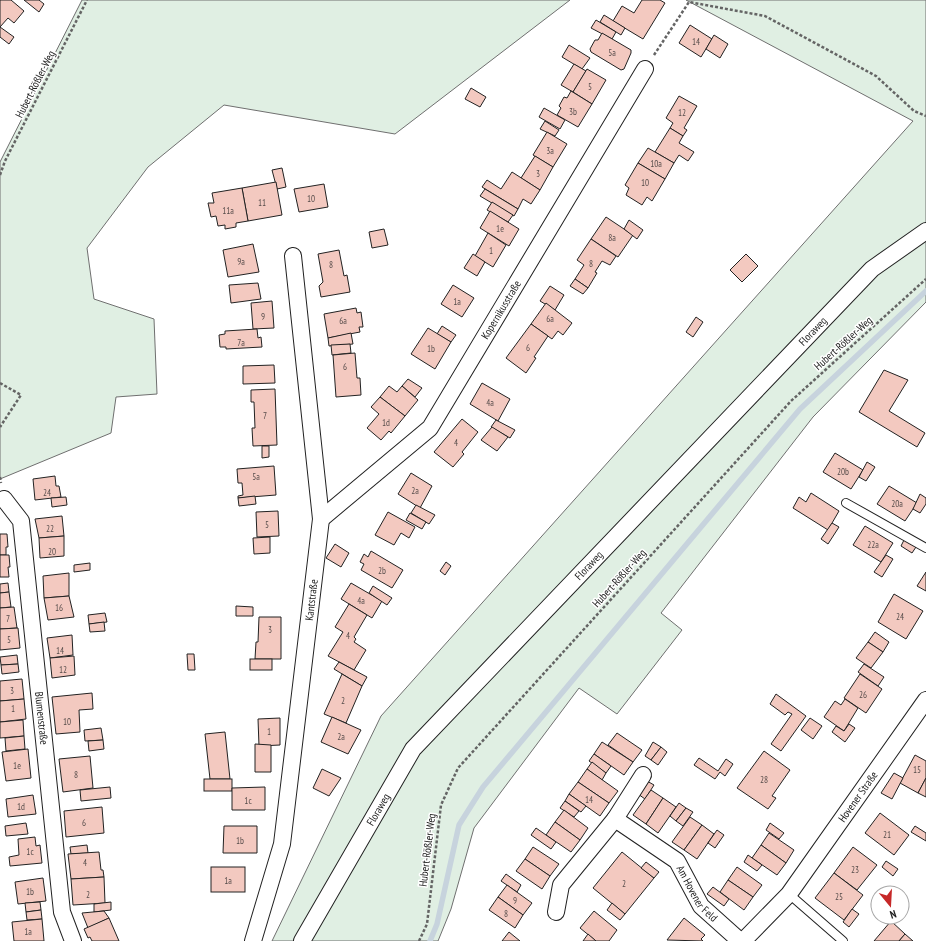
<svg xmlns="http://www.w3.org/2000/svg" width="926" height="941" font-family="'PT Sans Narrow',sans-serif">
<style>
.green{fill:#e0efe3;stroke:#6f6f6f}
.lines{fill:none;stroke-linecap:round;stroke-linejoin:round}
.stream{stroke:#c7d3dd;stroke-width:5.5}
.building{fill:#f3c9c0;stroke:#222}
.lane-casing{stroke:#222;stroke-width:10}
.street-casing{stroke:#222;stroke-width:18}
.path{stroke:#646464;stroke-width:2.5;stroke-dasharray:3 2;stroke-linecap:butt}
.lane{stroke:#fff;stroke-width:8}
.street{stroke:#fff;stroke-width:16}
.labels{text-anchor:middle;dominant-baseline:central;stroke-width:3;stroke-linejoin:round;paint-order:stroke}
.number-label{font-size:9px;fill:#564c4a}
.street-label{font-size:11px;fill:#222;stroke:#fff}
</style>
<rect width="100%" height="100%" fill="#fff"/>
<g class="green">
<polygon points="82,0 570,0 395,134 224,105 148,167 87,248 94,299 154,319 157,394 116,397 111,433 0,479 0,162"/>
<polygon points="686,0 926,0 926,302 813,417 661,613 682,630 617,714 579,688 474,828 451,909 438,941 272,941 381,716 913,121"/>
</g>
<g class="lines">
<polyline class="stream" points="430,941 437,924 459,825 483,787 800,409 926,291"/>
</g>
<g class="building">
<polygon points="0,0 11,0 24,11 14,23 8,18 0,27"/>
<polygon points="24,0 39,0 44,4 39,12"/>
<polygon points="642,0 660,0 665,3 643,39 613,21 622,6 634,13"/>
<polygon points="604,15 625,28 621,35 600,22"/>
<polygon points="596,20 616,32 612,39 591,28"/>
<polygon points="690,25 712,39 701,57 679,43"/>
<polygon points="0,27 14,37 9,44 0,37"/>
<polygon points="602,33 631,50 631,53 624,69 621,70 591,52 590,49 595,40 598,40"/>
<polygon points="714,35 728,44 720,58 706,49"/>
<polygon points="569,45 590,58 582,69 562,57"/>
<polygon points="574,64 586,71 573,92 561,85"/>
<polygon points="587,69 606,80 592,104 573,92"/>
<polygon points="471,88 486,97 480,107 465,99"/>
<polygon points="571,91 592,104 578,127 557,115 561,108 559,106 564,97 567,98"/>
<polygon points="679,96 697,106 684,128 687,130 683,136 670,128 673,123 666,118"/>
<polygon points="544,108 565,120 560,129 539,117"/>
<polygon points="545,121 559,130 555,136 540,129"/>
<polygon points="670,128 683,136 679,143 694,152 688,161 679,155 674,163 655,152"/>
<polygon points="547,132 567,144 553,167 533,155"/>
<polygon points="648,148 674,163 665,179 638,163"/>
<polygon points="535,156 553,167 540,190 521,178"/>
<polygon points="638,163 665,179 652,201 647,197 642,205 626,195 629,188 625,185"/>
<polygon points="282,168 286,187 277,189 272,170"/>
<polygon points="512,172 540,190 531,204 523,199 518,209 482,187 487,180 501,189"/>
<polygon points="276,182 282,215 248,221 242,188"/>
<polygon points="324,184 328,207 299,212 294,189"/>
<polygon points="242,188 248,221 236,223 236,227 225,229 225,225 218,226 216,216 211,217 208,203 214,203 212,193"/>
<polygon points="485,189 518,209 514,216 480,196"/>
<polygon points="492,202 513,215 508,222 487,210"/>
<polygon points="490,211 519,229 509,246 480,228"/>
<polygon points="606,217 633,235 618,257 591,239"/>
<polygon points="629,220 643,230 637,239 624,229"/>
<polygon points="384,229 388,245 372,248 369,232"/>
<polygon points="488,233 506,245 493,267 475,256"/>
<polygon points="591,239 616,256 610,265 602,261 595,272 597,273 588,288 575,279 584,265 577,260"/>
<polygon points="253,244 259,272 228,277 223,250"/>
<polygon points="339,250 344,276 347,275 350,292 321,297 319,286 323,282 318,254"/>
<polygon points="473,254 485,262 477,276 464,268"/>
<polygon points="746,254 758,266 742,282 730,270"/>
<polygon points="575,279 588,288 583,294 570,286"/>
<polygon points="258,283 261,299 231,303 229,285"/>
<polygon points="453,285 474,298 462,317 441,304"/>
<polygon points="550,286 564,295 555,310 540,301"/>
<polygon points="272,301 274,328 253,329 251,303"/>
<polygon points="546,303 572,323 563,335 558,331 552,339 531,324"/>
<polygon points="356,308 357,313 361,312 363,327 359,327 360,332 328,338 324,314"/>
<polygon points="696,317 703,322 693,337 686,332"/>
<polygon points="531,324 548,336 534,357 536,358 526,373 506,358"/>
<polygon points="442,326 456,335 451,342 437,334"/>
<polygon points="428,328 451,342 435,369 411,354"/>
<polygon points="257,329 258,338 261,337 262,347 226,349 226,347 220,347 219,335 225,334 225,331"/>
<polygon points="351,333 353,344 329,346 328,338"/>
<polygon points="350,344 351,353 332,355 331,345"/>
<polygon points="355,353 357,378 360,378 361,395 336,397 333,355"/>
<polygon points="274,365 275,383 243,384 243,366"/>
<polygon points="884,370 908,380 889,411 925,433 917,447 859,412"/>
<polygon points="408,379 422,388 415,397 402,386"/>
<polygon points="482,383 510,399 498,421 470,404"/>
<polygon points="389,386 397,392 402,386 418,400 405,416 380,397"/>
<polygon points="275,389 277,445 253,446 252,428 255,428 254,402 251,402 251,390"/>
<polygon points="380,397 405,416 391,433 389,431 381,440 367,428 379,414 371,407"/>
<polygon points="462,419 478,432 462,452 464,454 453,467 434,452"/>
<polygon points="496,420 515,430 510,438 491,427"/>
<polygon points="492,427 508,437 497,451 481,440"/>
<polygon points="262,446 269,446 269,457 262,458"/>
<polygon points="835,453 863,470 851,489 823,472"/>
<polygon points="867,462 875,467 866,481 859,477"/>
<polygon points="274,466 276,495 238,498 238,496 243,495 242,483 238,483 237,469"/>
<polygon points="411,473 432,486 420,508 398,494"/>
<polygon points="55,476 56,486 59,486 61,497 35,500 33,479"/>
<polygon points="889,486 917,503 905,521 877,504"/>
<polygon points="811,493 839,511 828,530 793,508 799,497 806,502"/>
<polygon points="920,494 926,498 926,504 920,513 913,509"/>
<polygon points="255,496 256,504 239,506 238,498"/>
<polygon points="66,497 67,505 52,507 51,498"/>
<polygon points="416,505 435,515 429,524 411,513"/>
<polygon points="278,511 279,536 257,537 256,512"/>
<polygon points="388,512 415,527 409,538 401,533 394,545 375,535"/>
<polygon points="410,513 426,522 422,529 406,520"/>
<polygon points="62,516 64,536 39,538 35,519"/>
<polygon points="832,523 839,527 828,544 821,539"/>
<polygon points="865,526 893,543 881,562 853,545"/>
<polygon points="0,534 7,534 8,547 6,547 6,555 0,555"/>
<polygon points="64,536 64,556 40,558 39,538"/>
<polygon points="270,537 270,553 254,554 253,538"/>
<polygon points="904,540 916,547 912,553 901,546"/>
<polygon points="335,544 349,553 341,567 326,558"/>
<polygon points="371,551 403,570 392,588 361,570 364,564 360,562 364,554 368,557"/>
<polygon points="0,555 9,555 10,567 8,567 9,577 0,577"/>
<polygon points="886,555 893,559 882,577 874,572"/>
<polygon points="446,562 451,566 445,575 440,571"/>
<polygon points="90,563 90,570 74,572 74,565"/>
<polygon points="926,572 926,591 917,586"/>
<polygon points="69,573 69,596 44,598 43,576"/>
<polygon points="8,583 9,592 0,593 0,584"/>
<polygon points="351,583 382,601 372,618 341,599"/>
<polygon points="373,586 392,598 387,605 369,593"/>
<polygon points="9,592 11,607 0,608 0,593"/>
<polygon points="894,594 923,611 906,639 878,622"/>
<polygon points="69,596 74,617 48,620 44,598"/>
<polygon points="349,604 367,615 354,637 356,639 354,642 366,650 354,670 328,656 343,632 335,627"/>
<polygon points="236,606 253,607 253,616 236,616"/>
<polygon points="14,607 17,628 0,629 0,608"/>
<polygon points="105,613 107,622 89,624 88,615"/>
<polygon points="259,617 281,617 281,659 255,659 256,642 258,642"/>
<polygon points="104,622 105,631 90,632 89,624"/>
<polygon points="18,628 20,648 0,650 0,629"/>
<polygon points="875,632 889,642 883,652 868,642"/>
<polygon points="72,635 73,655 50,658 47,638"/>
<polygon points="868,642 883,652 871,668 856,658"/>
<polygon points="187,654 194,654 195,670 188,670"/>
<polygon points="17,655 18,664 1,665 0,657"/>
<polygon points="74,656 75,675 52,678 50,658"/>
<rect x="250" y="659" width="22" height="11"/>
<polygon points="339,662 367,677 362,686 334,669"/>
<polygon points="18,664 19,672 2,674 1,665"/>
<polygon points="864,664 884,677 878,686 858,672"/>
<polygon points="342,674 362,686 346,723 324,714"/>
<polygon points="860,674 882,689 866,713 844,698"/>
<polygon points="22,679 24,699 0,701 0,681"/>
<polygon points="92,693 93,709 79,710 80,732 56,734 52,697"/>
<polygon points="776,694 806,716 781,751 771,744 792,714 788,712 785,715 770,704"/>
<polygon points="24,699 26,719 0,722 0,701"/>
<polygon points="845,699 858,708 844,731 824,717 835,701 841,705"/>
<polygon points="332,717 361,730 348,754 321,742"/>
<polygon points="280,718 280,745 259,746 258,719"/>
<polygon points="810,718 822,726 813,739 801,730"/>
<polygon points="23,720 24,736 0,738 0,722"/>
<polygon points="849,724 855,728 845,742 832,732 836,726 844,731"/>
<polygon points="101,728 103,740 85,741 84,730"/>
<polygon points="225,732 230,779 210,779 205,734"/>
<polygon points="617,733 642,750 633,762 608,745"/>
<polygon points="24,736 25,749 6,751 5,738"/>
<polygon points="103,740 104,749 89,751 88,741"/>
<polygon points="602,742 633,762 624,775 594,754"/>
<polygon points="653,742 661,747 651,760 645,756"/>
<polygon points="255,744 271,745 271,772 255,772"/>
<polygon points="661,747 667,752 658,765 651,760"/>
<polygon points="28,749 31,778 6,781 2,752"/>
<polygon points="764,751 790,770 772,796 776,798 768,809 737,788"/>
<polygon points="594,754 611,766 606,773 589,761"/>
<polygon points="915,755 926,761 926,778 918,793 900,783"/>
<polygon points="90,756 93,788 63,792 59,759"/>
<polygon points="699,758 718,771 726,759 733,764 725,776 720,772 715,779 694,765"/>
<polygon points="592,762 606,773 602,780 587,769"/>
<polygon points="322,769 341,778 329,796 313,788"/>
<polygon points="587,769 618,791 609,803 578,782"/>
<polygon points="894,773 903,778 892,799 881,793"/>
<polygon points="926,778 926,797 918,793"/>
<rect x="204" y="779" width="28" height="12"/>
<polygon points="647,781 654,785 645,799 638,794"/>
<polygon points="578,782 609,803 600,816 569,794"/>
<polygon points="110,787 111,798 81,801 80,790"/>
<polygon points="265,787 265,810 232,810 232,788"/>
<polygon points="651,790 663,798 646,824 633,815"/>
<polygon points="569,794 586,806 581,812 565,801"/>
<polygon points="33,795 36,814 8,817 6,799"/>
<polygon points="663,798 676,807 658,833 646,824"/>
<polygon points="565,801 579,811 574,817 560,808"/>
<polygon points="679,803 686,808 676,821 670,816"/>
<polygon points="102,807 104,833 66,837 64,811"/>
<polygon points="686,808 693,812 683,826 676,821"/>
<polygon points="564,810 588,828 580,840 555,822"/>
<polygon points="880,813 909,835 894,855 865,833"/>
<polygon points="690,817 702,825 684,850 672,842"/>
<polygon points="555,822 580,840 571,852 546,835"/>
<polygon points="26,823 28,834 6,836 5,826"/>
<polygon points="770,823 784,833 779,839 766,830"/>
<polygon points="702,825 714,834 697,859 684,850"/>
<polygon points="224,826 257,826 257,853 223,853"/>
<polygon points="915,826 926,833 926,841 911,832"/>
<polygon points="536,828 556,842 551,849 531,835"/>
<polygon points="717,830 724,835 715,848 708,843"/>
<polygon points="769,833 794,850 786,863 761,845"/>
<polygon points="35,837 36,846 40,845 42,863 10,866 9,857 19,855 18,839"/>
<polygon points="87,845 88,853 71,854 70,847"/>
<polygon points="761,845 786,863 777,875 752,858"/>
<polygon points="533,847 559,864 550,876 525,859"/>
<polygon points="853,847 877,865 857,890 834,873"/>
<polygon points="99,852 101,870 103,870 104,877 71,879 68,854"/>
<polygon points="622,852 654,878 625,914 593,888"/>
<polygon points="748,855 762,865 757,871 744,862"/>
<polygon points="525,859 550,876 542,889 516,871"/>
<polygon points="886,861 898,869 893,876 882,867"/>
<polygon points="646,862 659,872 654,878 641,868"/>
<rect x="211" y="867" width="34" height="25"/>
<polygon points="737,867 762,885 753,897 728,880"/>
<polygon points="834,873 863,895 844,920 815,898"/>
<polygon points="506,874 521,885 517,892 501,881"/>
<polygon points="104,877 105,903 73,905 71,879"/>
<polygon points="43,878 46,901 18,904 15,882"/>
<polygon points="728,880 753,897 744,910 720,892"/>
<polygon points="507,885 532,903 523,915 498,897"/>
<polygon points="713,887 729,899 724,906 707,894"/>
<polygon points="498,897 523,915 515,928 489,910"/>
<polygon points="40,902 41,910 26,912 25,903"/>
<polygon points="111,902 111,910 94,912 94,904"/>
<polygon points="612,903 625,914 620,920 607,910"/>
<polygon points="852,909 859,914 849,927 843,922"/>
<polygon points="41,910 42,919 27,920 26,912"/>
<polygon points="104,911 109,918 88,928 82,913"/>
<polygon points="594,911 617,930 609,941 596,941 580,928"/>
<polygon points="109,918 119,941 92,941 90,937 88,938 84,929"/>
<polygon points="684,918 705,935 701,939 703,941 667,940"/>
<polygon points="42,919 44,941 14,941 12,922"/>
<polygon points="891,921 905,934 899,941 874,941"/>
<polygon points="509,932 520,941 502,941"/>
<polygon points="588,934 596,941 583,941"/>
<polygon points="905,934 913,941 899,941"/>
</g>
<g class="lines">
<g class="lane-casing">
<g id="lane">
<polyline points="846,503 926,548"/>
<polyline points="789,894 843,941"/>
</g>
</g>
<g class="street-casing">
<g id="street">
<path id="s1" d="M4,499L21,521L62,912L73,941"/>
<path id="s2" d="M321,519L430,428L645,69"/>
<polyline points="615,819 643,775"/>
<path id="s3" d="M556,912L561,885L615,819L677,861L701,906L740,941"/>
<path id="s4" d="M253,941L282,844L321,519L293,256"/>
<path id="s5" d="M302,941L413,749L872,269L926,231"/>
<path id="s6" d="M743,941L789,894L926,700"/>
</g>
</g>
<g class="path">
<polyline points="654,55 689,2 765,16 876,76 914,111 926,116"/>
<polyline points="0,175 5,161 87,0"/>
<polyline points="0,383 21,395 0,427"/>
<polyline points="0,477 1,483"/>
<polyline points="419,941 427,924 441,805 458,768 791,401 926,279"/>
</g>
<use href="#lane" class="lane"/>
<use href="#street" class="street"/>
</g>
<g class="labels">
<g class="number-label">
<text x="696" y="41">14</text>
<text x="612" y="52">5a</text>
<text x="590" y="86">5</text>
<text x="573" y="111">3b</text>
<text x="682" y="112">12</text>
<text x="550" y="150">3a</text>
<text x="656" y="163">10a</text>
<text x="538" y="173">3</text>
<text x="645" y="182">10</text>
<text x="311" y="198">10</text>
<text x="262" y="202">11</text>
<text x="228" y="210">11a</text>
<text x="500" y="228">1e</text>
<text x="612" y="237">8a</text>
<text x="491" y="250">1</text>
<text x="241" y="261">9a</text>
<text x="591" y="263">8</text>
<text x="331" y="264">8</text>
<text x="457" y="301">1a</text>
<text x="263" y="316">9</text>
<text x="550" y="318">6a</text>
<text x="343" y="320">6a</text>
<text x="241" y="342">7a</text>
<text x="528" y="347">6</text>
<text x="431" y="348">1b</text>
<text x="345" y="366">6</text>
<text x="490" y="402">4a</text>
<text x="265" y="415">7</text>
<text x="386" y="422">1d</text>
<text x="456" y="442">4</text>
<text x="843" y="471">20b</text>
<text x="256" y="476">5a</text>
<text x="415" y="490">2a</text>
<text x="47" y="492">24</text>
<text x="897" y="503">20a</text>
<text x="267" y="524">5</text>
<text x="50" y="528">22</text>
<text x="873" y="544">22a</text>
<text x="52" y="551">20</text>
<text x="382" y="570">2b</text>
<text x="361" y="600">4a</text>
<text x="59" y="607">16</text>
<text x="900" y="616">24</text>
<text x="8" y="618">7</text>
<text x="270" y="629">3</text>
<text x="348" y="635">4</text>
<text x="9" y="639">5</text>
<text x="60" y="650">14</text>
<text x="63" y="669">12</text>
<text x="12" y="690">3</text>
<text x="863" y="694">26</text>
<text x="343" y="700">2</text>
<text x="13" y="708">1</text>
<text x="67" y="721">10</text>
<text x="269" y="731">1</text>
<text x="341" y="736">2a</text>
<text x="17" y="765">1e</text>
<text x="917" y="769">15</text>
<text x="76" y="774">8</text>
<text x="764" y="779">28</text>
<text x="589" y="799">14</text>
<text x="248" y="800">1c</text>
<text x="21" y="806">1d</text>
<text x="84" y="822">6</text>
<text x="887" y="834">21</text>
<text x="240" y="840">1b</text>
<text x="30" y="851">1c</text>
<text x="85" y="862">4</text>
<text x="855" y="869">23</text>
<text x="228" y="880">1a</text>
<text x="624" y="883">2</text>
<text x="30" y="891">1b</text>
<text x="88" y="894">2</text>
<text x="839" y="896">25</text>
<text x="515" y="900">9</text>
<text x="506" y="913">8</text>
<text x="28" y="931">1a</text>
</g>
<g class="street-label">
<text transform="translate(35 84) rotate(-63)">Hubert-Rößler-Weg</text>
<text stroke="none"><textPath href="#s2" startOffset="280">Kopernikusstraße</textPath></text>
<text stroke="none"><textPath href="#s5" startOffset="800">Floraweg</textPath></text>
<text transform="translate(843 343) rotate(-42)">Hubert-Rößler-Weg</text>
<text stroke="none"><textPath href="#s5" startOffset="476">Floraweg</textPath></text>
<text transform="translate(619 578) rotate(-48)">Hubert-Rößler-Weg</text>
<text stroke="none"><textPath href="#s4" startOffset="347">Kantstraße</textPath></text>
<text stroke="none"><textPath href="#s1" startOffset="226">Blumenstraße</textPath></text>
<text stroke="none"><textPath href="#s6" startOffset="185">Hovener Straße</textPath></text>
<text stroke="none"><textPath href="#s5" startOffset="152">Floraweg</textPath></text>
<text transform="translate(427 850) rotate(-83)">Hubert-Rößler-Weg</text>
<text stroke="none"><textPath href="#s3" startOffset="226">Am Hovener Feld</textPath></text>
</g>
</g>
<g transform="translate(890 905) rotate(162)"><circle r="19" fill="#ffffff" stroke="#a7a7a7"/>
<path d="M0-3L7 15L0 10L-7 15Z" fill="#c62828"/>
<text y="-6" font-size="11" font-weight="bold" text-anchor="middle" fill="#222222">N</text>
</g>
</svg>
